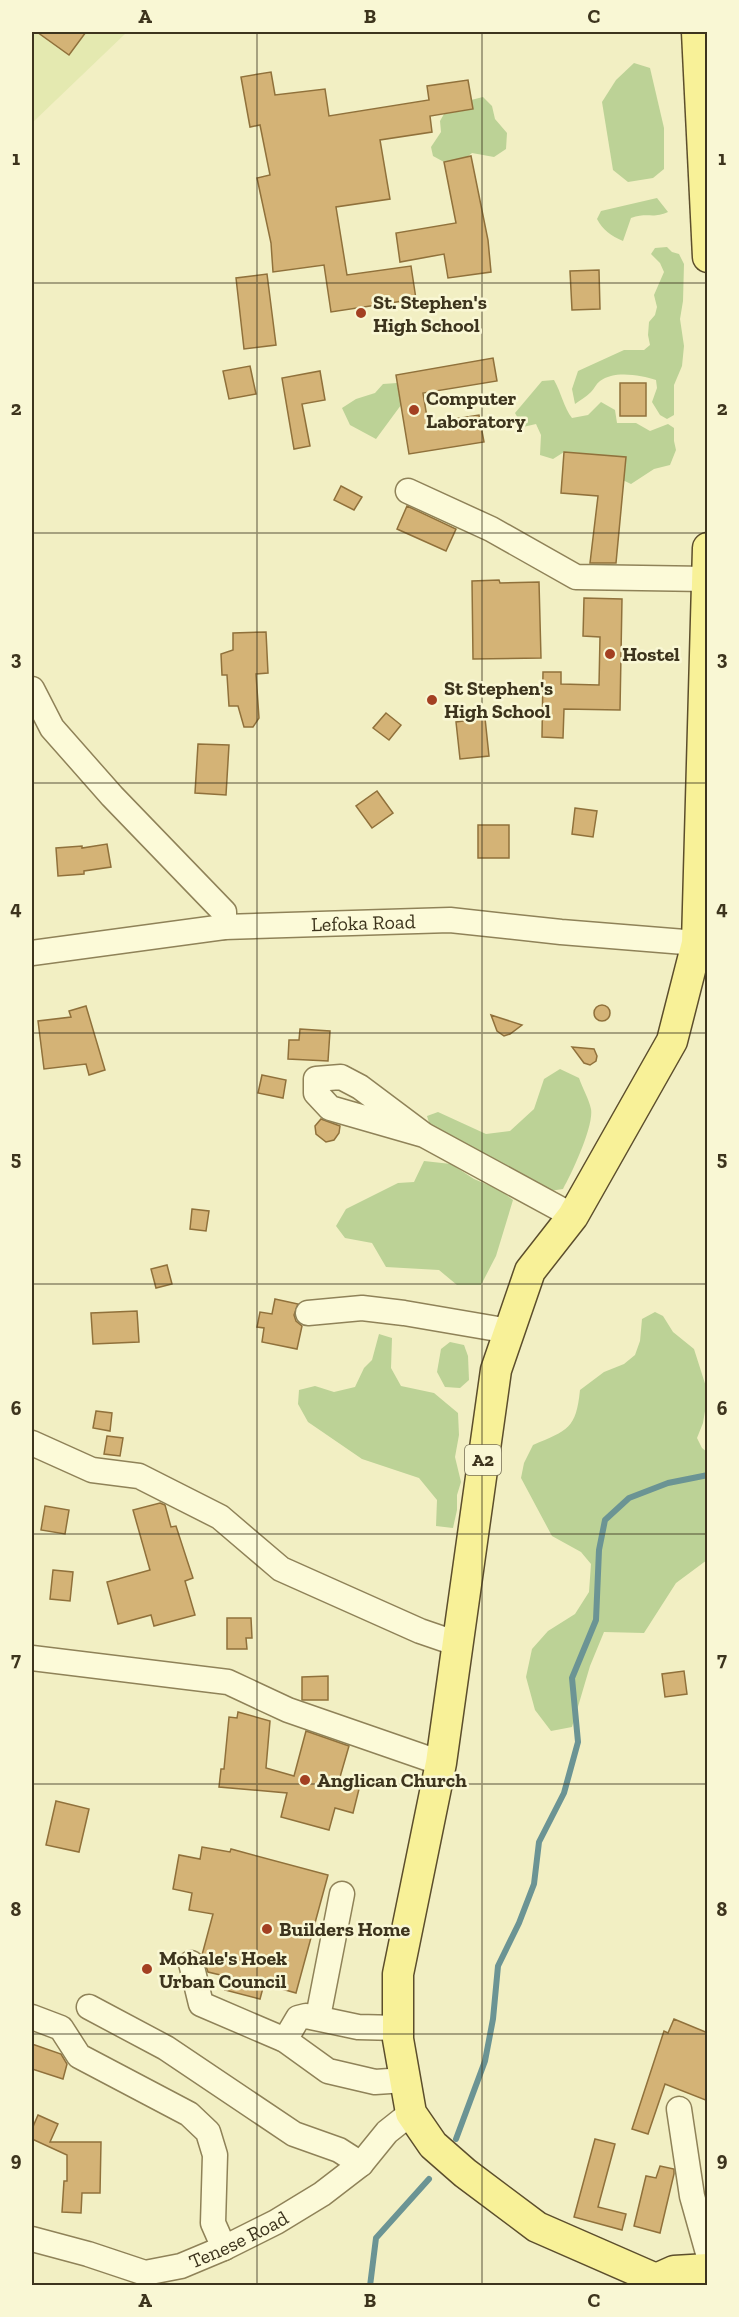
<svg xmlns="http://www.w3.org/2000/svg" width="739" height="2317" font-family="'Zilla Slab',serif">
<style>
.farmland{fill:#e4e9b0}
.green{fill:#bcd296}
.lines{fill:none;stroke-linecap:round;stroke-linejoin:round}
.stream{stroke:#6b9494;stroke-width:6}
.building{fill:#d4b376;stroke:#90713b;stroke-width:1.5}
.minor-casing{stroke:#8f8258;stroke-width:27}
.major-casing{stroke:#5c4e2c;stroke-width:33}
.minor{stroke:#fcfad8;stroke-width:24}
.major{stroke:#f8f198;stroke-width:30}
.grid{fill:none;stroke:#3d341d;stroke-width:1.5;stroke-opacity:0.55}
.poi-dot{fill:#a34022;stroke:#f9f7d4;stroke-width:2}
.labels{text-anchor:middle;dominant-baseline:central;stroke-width:5;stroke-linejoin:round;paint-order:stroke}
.shield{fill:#f9f7d4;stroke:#756e54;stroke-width:1.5}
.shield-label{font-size:18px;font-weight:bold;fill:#3d341d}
.poi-label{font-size:20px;font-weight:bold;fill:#3d341d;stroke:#f9f7d4;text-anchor:start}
.street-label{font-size:20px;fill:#3d341d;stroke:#f9f7d4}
.neatline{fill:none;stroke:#3d341d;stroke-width:2}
.grid-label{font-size:20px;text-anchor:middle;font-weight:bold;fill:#3d341d}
</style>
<rect width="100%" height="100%" fill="#f2efc3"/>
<polygon class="farmland" points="32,32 127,32 32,123"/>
<g class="green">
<polygon points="634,63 650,68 664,128 664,169 653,178 628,182 613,170 602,102 616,80"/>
<polygon points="483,97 492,106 495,119 507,133 506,149 494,157 472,153 467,157 444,162 433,156 431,147 441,132 440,121 444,114 472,109 471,100"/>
<path d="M657,198L668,212C653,219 648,212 631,218L623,241C611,236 603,230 597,219L601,211Z"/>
<path d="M667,247L672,252L679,254L684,264L683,301L680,319L684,346L682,366L674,385V415L667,419L660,415L652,402L657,388L656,380C641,375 614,370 600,381C596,384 594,389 591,392C586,397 580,400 575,404L572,389L578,371L624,350H644L650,345L648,335L649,322L655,315L657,307L654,295L664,272L660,263L651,254L655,248Z"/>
<path d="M554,380C561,392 564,408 572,418L588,415L601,402L615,410L617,423H636L650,431L668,424L674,428V441L676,450L670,465L654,469L631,484L564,452L553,459L540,455L541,435L536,424L523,427L515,413L542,381Z"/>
<polygon points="397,383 401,405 376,439 350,425 342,408 356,399 375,393 383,384"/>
<path d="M560,1069L579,1078C582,1087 589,1099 591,1109C594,1126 572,1173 563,1189L543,1192L466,1144L430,1126L427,1116L438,1112L486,1134L510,1131L534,1109L544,1079Z"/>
<polygon points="424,1161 451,1164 474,1179 500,1190 513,1200 496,1256 481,1285 457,1285 439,1270 386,1267 372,1243 345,1238 336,1226 346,1209 398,1183 414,1182"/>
<path d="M655,1312L663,1316L673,1332L694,1349L708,1393L703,1423L697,1438L702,1448L707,1452V1560L676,1583L644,1633L604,1632L590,1666L572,1727L551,1731L535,1710L526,1677L532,1649L548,1631L575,1614L589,1592L591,1564L581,1552L552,1536L521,1478L524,1463L533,1445C568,1430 576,1429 580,1390L604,1372L624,1364L635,1355L640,1341L642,1319Z"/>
<polygon points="379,1334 392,1338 391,1368 401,1386 434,1393 458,1413 459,1435 455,1457 461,1482 457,1495 457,1510 453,1528 436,1526 437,1500 419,1478 362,1459 308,1422 298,1404 299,1390 315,1386 334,1392 355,1387 364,1368 372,1360"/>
<polygon points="450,1342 464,1345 468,1356 469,1380 460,1388 445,1387 437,1372 441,1349"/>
</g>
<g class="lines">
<g class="stream">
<polyline points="456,2139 485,2061 493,2019 498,1966 519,1923 534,1884 539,1842 564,1793 578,1742 572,1678 596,1620 599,1550 605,1520 629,1498 668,1483 708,1475"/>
<polyline points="370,2286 376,2238 429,2179"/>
</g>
</g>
<g class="building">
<polygon points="37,32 86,32 69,55"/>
<polygon points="271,72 275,95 325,89 329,116 429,100 427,86 468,80 473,109 430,116 432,132 380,140 390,199 336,207 347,275 411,266 416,299 331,312 324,265 273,272 271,243 257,178 270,175 260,125 250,127 241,77"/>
<polygon points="471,156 488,240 491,272 448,278 444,254 400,262 396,233 456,223 444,162"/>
<polygon points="599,270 600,309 572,310 570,271"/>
<polygon points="267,274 276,345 244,349 236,278"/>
<polygon points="493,358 497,381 423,393 428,423 479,415 484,442 409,454 396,375"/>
<polygon points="250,366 256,394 229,399 223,371"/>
<polygon points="320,371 325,400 302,404 310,446 294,449 282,378"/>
<rect x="620" y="383" width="26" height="33"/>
<polygon points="564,452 626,457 616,563 590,563 598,496 561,493"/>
<polygon points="341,486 362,497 354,510 334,500"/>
<polygon points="407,506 456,529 446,551 397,529"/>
<polygon points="499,580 500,583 539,582 541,658 473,659 472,581"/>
<polygon points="584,598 622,599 620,710 564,709 563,738 542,737 543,672 561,672 561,684 599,685 600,637 583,636"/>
<polygon points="266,632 268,673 256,674 259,718 253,727 244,727 238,706 229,706 227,675 222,675 221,654 233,650 233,633"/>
<polygon points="386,713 401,725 389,740 373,728"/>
<polygon points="485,718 489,756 460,759 456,722"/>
<polygon points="198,744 229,745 226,795 195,793"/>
<polygon points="377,791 393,813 372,828 356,806"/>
<polygon points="575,808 597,811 593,837 572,834"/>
<rect x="478" y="825" width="31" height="33"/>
<polygon points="107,844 111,867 84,871 84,874 58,876 56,848 82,846 82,848"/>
<circle cx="602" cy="1013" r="8"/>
<polygon points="86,1006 105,1070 89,1075 86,1064 44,1069 38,1021 71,1017 69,1011"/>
<polygon points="491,1015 522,1025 510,1034 504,1036 497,1031"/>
<polygon points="300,1029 330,1031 328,1061 288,1059 289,1040 299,1040"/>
<polygon points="572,1047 594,1049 597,1056 596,1061 590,1065 584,1063"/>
<polygon points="262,1075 286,1080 283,1098 258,1093"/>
<polygon points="321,1119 340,1126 339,1133 334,1140 326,1142 316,1134 315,1126"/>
<polygon points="192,1209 209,1211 206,1231 190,1229"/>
<polygon points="167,1265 172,1284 156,1288 151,1269"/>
<polygon points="275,1299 298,1304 294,1315 296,1321 302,1326 297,1349 262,1342 264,1328 257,1327 260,1312 272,1314"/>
<polygon points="137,1311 139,1342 93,1344 91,1313"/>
<polygon points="96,1411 112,1413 110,1431 93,1428"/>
<polygon points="107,1436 123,1438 120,1456 104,1454"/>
<polygon points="160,1503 165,1505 171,1527 176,1526 187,1560 193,1578 185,1581 195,1615 154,1626 151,1615 118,1624 107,1582 150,1570 133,1510"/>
<polygon points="45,1506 69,1510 65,1534 41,1530"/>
<polygon points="53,1570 73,1572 70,1601 50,1599"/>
<polygon points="227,1618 251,1618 252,1638 246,1638 247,1649 227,1649"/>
<polygon points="684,1671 687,1694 665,1697 662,1674"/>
<polygon points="328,1676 328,1700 302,1700 302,1677"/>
<polygon points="238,1712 270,1721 266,1768 294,1776 306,1731 349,1746 338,1784 359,1789 353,1813 335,1808 329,1830 281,1817 287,1793 219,1787 221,1769 224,1769 229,1717 237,1718"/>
<polygon points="56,1801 89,1809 79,1852 46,1845"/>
<polygon points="202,1847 230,1852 231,1849 328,1875 296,1993 264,1984 260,1999 225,1990 229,1977 208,1972 202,1955 213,1914 189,1910 192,1893 173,1889 179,1855 200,1859"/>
<polygon points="674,2019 708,2033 708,2101 665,2084 648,2134 632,2129 664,2031 668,2033"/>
<polygon points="32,2044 61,2054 67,2064 63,2079 32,2069"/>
<polygon points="38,2115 58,2124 50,2142 101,2142 100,2193 82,2193 81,2213 62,2212 64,2181 67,2181 67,2155 32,2139 32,2129"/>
<polygon points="595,2139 615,2144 598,2207 626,2214 622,2230 574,2217"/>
<polygon points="660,2166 674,2169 674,2174 660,2233 634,2226 646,2176 656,2178"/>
</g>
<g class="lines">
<g class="minor-casing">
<g id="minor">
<polyline points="408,491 491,529 576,577 707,579"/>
<polyline points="32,689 52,728 112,796 224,912 224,927"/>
<path id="s1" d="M32,953L224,927L450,920L561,932L697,943"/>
<polyline points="424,1135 330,1108 316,1093 316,1079 341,1077 360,1087 424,1135 573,1216"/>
<polyline points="308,1313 362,1308 404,1313 509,1331"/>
<polyline points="32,1443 92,1470 139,1476 220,1517 281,1569 420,1631 458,1644"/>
<polyline points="32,1658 228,1682 288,1710 441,1763"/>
<polyline points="191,1963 201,2004 285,2040 328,2071 375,2082 405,2080"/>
<polyline points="89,2007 166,2048 294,2134 339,2150 361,2164"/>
<polyline points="32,2017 61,2028 79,2056 189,2114 208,2132 215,2155 213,2223 224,2248"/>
<polyline points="318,2017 342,1894"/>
<polyline points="285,2040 298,2018 306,2016 358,2027 398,2028"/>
<polyline points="679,2109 692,2196 708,2253"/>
<path id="s2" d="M32,2239L88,2254L145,2273L181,2266L224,2248L276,2222L322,2194L361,2164L387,2132L411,2113"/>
</g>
</g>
<g class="major-casing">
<g id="major">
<polyline points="697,32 708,257"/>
<polyline points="656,2279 674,2271 708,2269"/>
<polyline points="665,2286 656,2279 537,2227 465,2173 433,2145 411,2113 398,2039 398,1974 441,1763 496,1370 530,1271 573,1216 672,1041 697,943 708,548"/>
</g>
</g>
<use href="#minor" class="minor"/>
<use href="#major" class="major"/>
</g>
<path class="grid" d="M257,32V2286M482,32V2286M32,283H708M32,533H708M32,783H708M32,1033H708M32,1284H708M32,1534H708M32,1784H708M32,2034H708"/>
<g class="poi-dot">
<circle cx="361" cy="313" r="6"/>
<circle cx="414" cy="410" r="6"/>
<circle cx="610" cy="654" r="6"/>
<circle cx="432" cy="700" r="6"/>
<circle cx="305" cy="1780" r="6"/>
<circle cx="267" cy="1929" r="6"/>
<circle cx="147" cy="1969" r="6"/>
</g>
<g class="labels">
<rect class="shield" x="465" y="1445" width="36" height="30" rx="4.5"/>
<g class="shield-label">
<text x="483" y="1460">A2</text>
</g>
<g class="poi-label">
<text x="373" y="302">St. Stephen's<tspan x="373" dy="23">High School</tspan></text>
<text x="426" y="398">Computer<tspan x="426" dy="23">Laboratory</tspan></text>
<text x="622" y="654">Hostel</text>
<text x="444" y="688">St Stephen's<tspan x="444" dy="23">High School</tspan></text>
<text x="317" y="1780">Anglican Church</text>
<text x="279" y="1929">Builders Home</text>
<text x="159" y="1958">Mohale's Hoek<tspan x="159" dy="23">Urban Council</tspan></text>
</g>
<g class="street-label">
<text stroke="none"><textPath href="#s1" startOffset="333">Lefoka Road</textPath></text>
<text stroke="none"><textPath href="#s2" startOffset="218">Tenese Road</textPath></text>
</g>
</g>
<rect width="739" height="2317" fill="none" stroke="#f9f7d4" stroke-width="66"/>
<rect x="33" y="33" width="673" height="2251" class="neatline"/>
<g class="grid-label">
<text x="145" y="23">A</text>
<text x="370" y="23">B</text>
<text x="594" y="23">C</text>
<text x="16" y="165">1</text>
<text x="722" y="165">1</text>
<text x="16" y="415">2</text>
<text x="722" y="415">2</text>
<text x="16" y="665">3</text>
<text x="722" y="665">3</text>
<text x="16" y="915">4</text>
<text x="722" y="915">4</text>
<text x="16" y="1165">5</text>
<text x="722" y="1165">5</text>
<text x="16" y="1415">6</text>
<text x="722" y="1415">6</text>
<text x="16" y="1666">7</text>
<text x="722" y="1666">7</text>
<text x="16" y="1916">8</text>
<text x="722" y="1916">8</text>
<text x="16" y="2166">9</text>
<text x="722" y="2166">9</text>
<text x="145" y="2307">A</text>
<text x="370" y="2307">B</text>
<text x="594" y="2307">C</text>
</g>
</svg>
